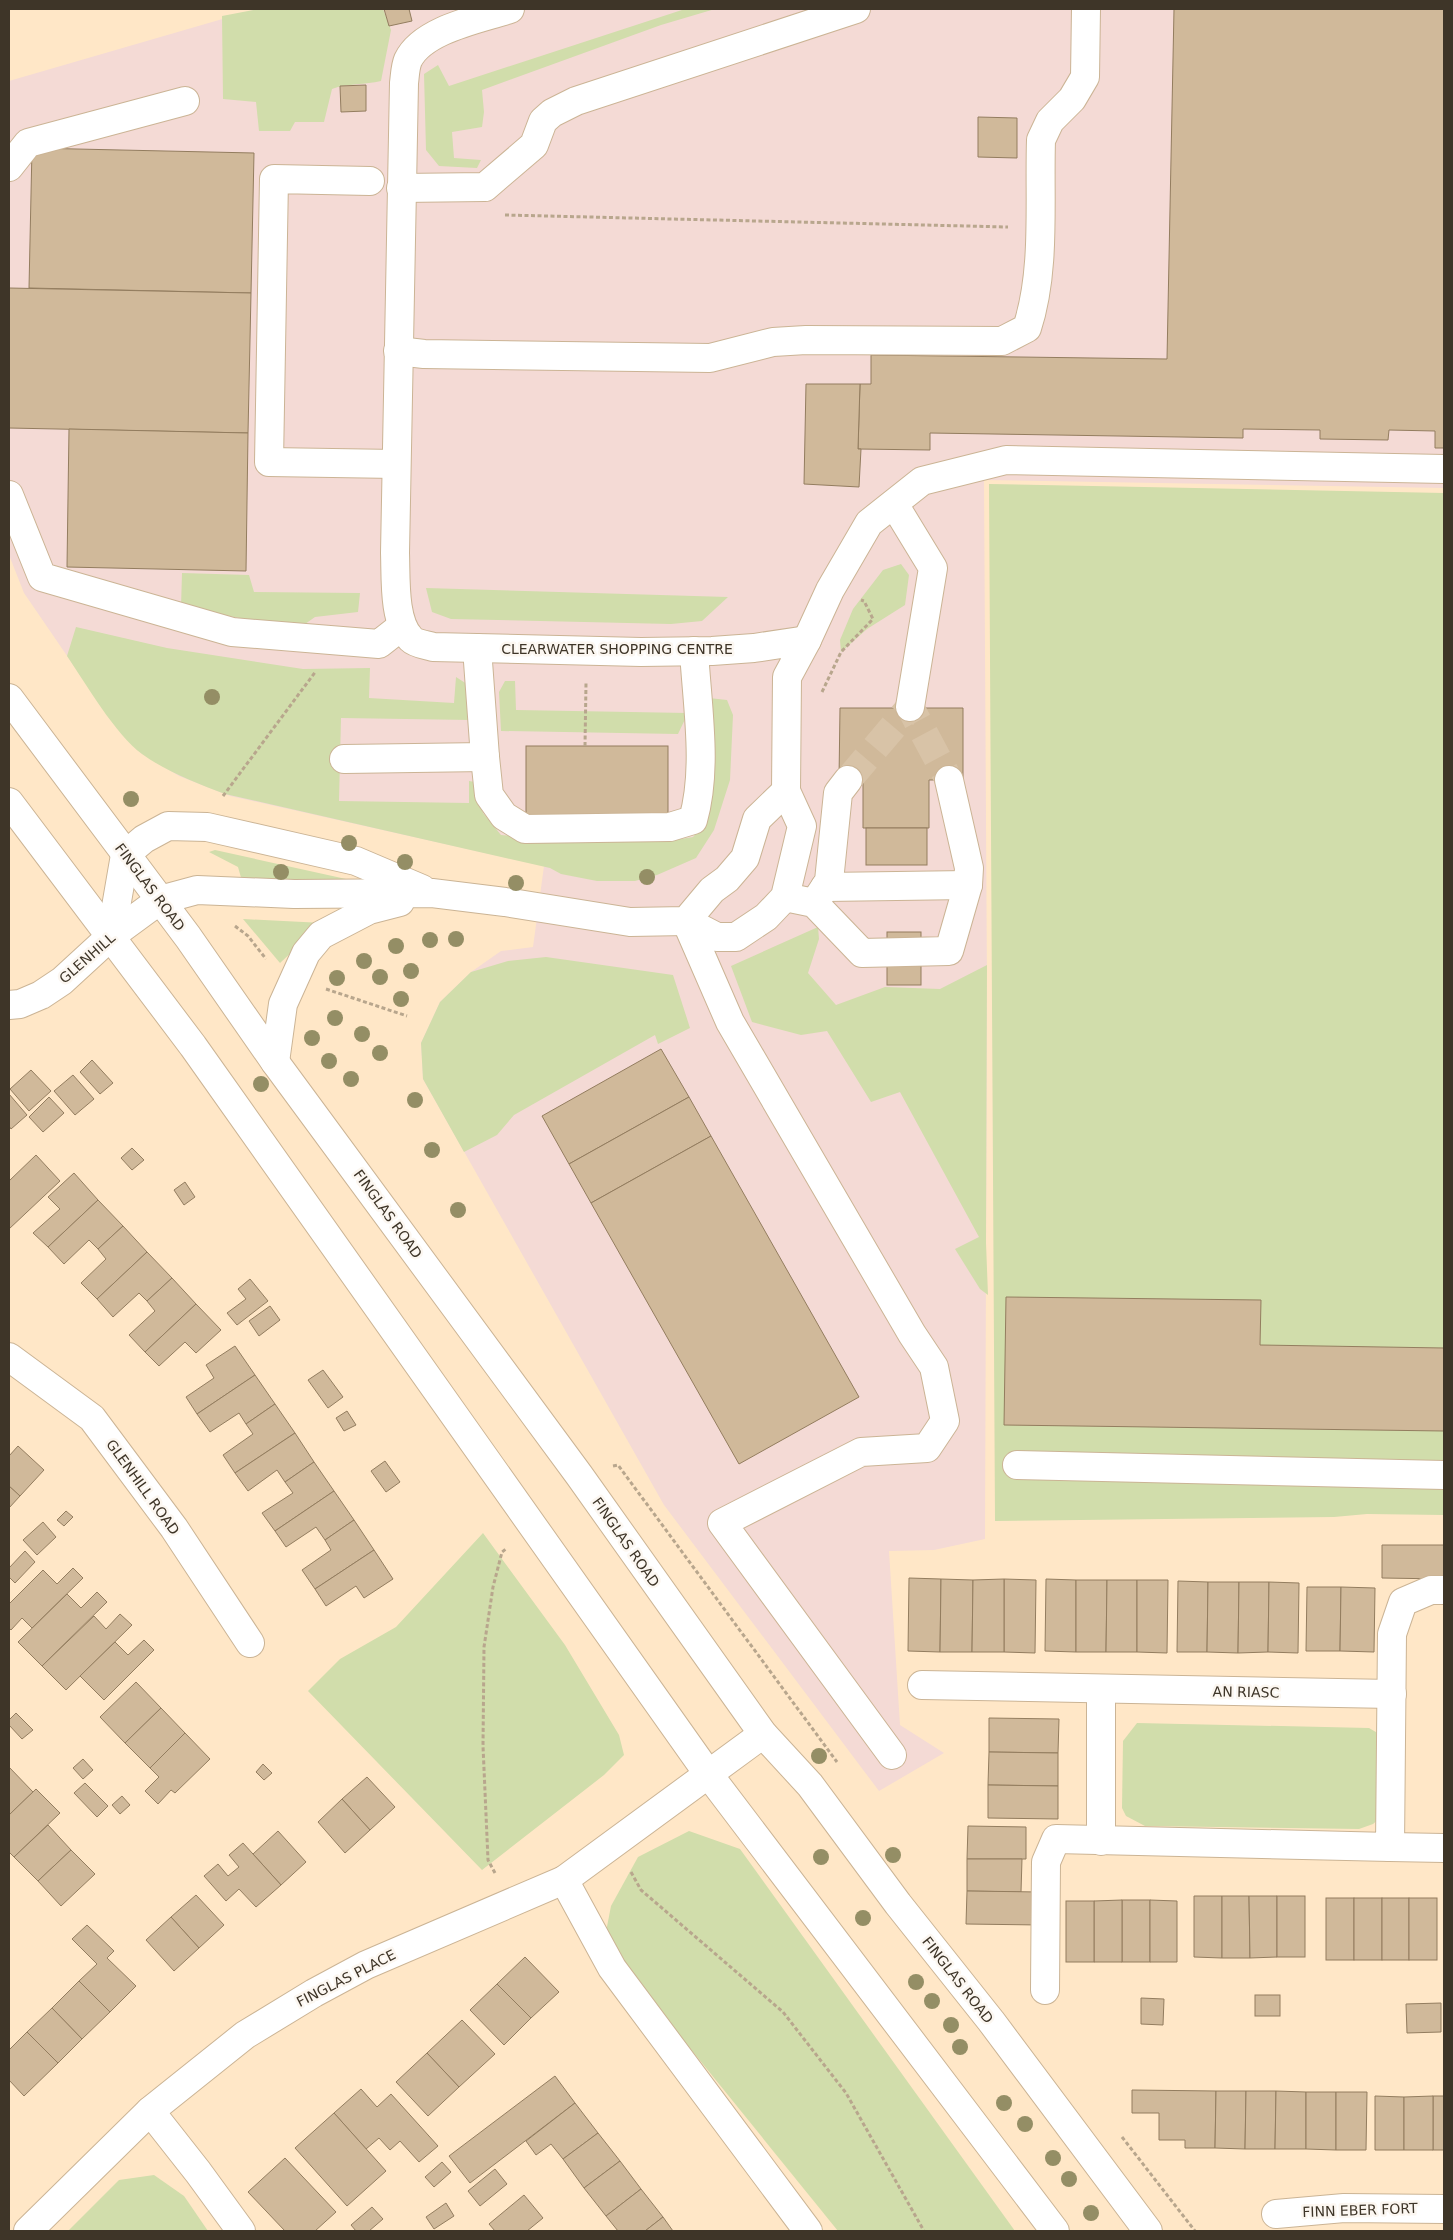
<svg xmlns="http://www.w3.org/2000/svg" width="1453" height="2240" font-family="'DejaVu Sans',sans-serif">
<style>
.commercial{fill:#f4dad5}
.green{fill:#d1ddab}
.building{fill:#d0b99a;stroke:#937d5f}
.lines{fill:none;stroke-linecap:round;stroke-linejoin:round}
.minor-tunnel{stroke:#d8c3a7;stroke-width:28;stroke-dasharray:28 14;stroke-linecap:butt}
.minor-casing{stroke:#cbb495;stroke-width:30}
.major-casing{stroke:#cbb495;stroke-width:30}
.path{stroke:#b8a68d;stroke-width:3;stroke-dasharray:4 2.5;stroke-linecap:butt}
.minor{stroke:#fff;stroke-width:28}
.major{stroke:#fff;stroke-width:28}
.tree{fill:#948e65}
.labels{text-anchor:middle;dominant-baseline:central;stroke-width:5;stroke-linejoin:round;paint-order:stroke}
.street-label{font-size:14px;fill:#3e3528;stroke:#fcf7f1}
</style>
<rect width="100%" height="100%" fill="#ffe7c7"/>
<polygon class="commercial" points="257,9 1444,9 1444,488 984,480 987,988 985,1539 934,1550 889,1551 900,1725 944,1753 879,1791 664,1505 423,1079 421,1043 440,1002 471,972 501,951 533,947 544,866 230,796 179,776 141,753 113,723 24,593 9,555 9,81"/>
<g class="green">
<path d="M259,9H383L391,30L381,81C365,85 348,83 332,89L324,122H295L290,131H259L256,102L223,99L222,16Z"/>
<polygon points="685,9 715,9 661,25 482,90 484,112 482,127 452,132 454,158 481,160 477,168 439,166 426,150 424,74 438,65 449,86"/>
<polygon points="989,484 1444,493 1444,1515 1367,1514 1334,1517 995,1521"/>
<polygon points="901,564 909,575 905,605 867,629 841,652 840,640 853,609 883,570"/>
<polygon points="182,573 249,575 254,592 360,593 358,612 315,617 298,629 181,607"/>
<polygon points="426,588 728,597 702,621 671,624 451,619 432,612"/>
<path d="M76,627L167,648L303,669L370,668L369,698L454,703L456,677L470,686L471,720L341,718L339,801L469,803V781L475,782L483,813L501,835L536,838L681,839L693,837L707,820L709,698L727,700L733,715L730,780L714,830L696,858L657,875L635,881H597L561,874L550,868L225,794C196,783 167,772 142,754C115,734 86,684 67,656Z"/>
<polygon points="505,681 515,681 516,710 688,713 678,734 501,731 499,692"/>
<polygon points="215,850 346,879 339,890 242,881 238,867 209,852"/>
<polygon points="243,919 323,923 280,963"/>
<polygon points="818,927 819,939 808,973 836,1005 885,987 940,989 987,965 986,1243 988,1295 980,1289 955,1249 979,1237 900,1092 871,1102 827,1031 801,1035 752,1022 731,966"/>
<polygon points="546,957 673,975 690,1028 658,1044 655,1035 514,1115 497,1135 464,1152 423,1079 421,1043 440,1002 471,972 508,961"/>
<polygon points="483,1533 565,1645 619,1735 624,1755 604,1775 482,1870 308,1691 340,1659 396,1627"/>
<polygon points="1137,1723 1369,1728 1381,1735 1385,1814 1373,1824 1359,1829 1145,1826 1126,1816 1122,1808 1123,1741"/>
<polygon points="689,1831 740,1849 1015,2231 838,2231 604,1942 611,1906 638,1857"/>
<polygon points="154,2175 184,2196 208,2231 68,2231 119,2180"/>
</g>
<g class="building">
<polygon points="384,9 409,9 412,21 389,26"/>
<polygon points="1174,9 1444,9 1444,448 1435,448 1435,431 1389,430 1388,440 1320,439 1320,430 1243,429 1243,438 930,433 930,450 858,449 860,384 871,384 871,355 1167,359"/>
<polygon points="366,85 366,111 341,112 340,86"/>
<polygon points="978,117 1017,118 1017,158 978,157"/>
<polygon points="32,148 254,153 251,293 29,288"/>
<polygon points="9,288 251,293 248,433 9,428"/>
<polygon points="806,384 860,384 858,449 861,449 859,487 804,484"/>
<polygon points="69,429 248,433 246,571 67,567"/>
<polygon points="840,708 963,708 963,780 929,780 929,828 863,828 863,780 839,780"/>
<rect x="526" y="746" width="142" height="76"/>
<rect x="866" y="828" width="61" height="37"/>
<rect x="887" y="932" width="34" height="53"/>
<polygon points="661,1049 689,1097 569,1164 542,1116"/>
<polygon points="92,1060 113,1083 100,1094 80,1072"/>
<polygon points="31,1070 51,1091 29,1111 10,1089"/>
<polygon points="73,1075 94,1099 75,1115 54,1091"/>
<polygon points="9,1094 27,1115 11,1129 9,1126"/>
<polygon points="49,1097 64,1113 43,1132 29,1117"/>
<polygon points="689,1097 711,1136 591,1203 569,1164"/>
<polygon points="711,1136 859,1397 739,1464 591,1203"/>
<polygon points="132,1148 144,1160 132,1170 121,1158"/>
<polygon points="36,1155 60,1181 9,1229 9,1181"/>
<polygon points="74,1173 98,1200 48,1247 33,1233 60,1209 48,1197"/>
<polygon points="185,1182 195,1197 184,1205 174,1190"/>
<polygon points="98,1200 123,1226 98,1249 89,1240 64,1264 48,1247"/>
<polygon points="123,1226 147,1252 97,1299 81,1283 106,1259 98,1249"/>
<polygon points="147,1252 172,1278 147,1301 139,1293 113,1317 97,1299"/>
<polygon points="172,1278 196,1304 145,1352 129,1335 155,1311 147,1301"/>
<polygon points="250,1279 268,1301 237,1325 227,1313 246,1299 238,1289"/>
<polygon points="1006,1297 1261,1300 1260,1345 1444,1348 1444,1431 1004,1425"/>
<polygon points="196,1304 221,1330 196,1353 185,1342 159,1366 145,1352"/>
<polygon points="270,1306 280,1320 259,1336 249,1321"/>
<polygon points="235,1346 255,1375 197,1414 186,1397 214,1378 206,1365"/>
<polygon points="323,1370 343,1397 328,1408 308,1380"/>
<polygon points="255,1375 275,1404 246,1424 239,1413 210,1432 197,1414"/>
<polygon points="275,1404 295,1433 235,1473 223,1455 253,1434 246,1424"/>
<polygon points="347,1411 356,1425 344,1431 336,1418"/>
<polygon points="295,1433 314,1462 285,1482 277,1470 248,1491 235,1473"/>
<polygon points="18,1446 44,1470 20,1496 9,1486 9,1456"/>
<polygon points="385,1461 400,1482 386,1492 371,1471"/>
<polygon points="314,1462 334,1491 275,1531 262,1513 293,1493 285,1482"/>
<polygon points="9,1486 20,1496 9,1508"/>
<polygon points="334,1491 354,1520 325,1540 316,1527 286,1547 275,1531"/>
<polygon points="66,1511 73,1517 64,1526 57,1520"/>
<polygon points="354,1520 374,1550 315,1589 302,1570 331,1550 325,1540"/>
<polygon points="43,1522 56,1537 37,1555 23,1540"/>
<polygon points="1382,1545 1444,1545 1444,1579 1382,1578"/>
<polygon points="374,1550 393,1579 364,1598 356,1586 326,1606 315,1589"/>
<polygon points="25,1551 35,1562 15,1583 9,1577 9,1568"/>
<polygon points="73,1568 83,1578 32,1628 22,1618 11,1630 9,1628 9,1604 43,1570 57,1584"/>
<polygon points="909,1578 941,1579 940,1652 908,1651"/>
<polygon points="941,1579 973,1580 972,1652 940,1652"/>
<polygon points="1004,1579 1036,1580 1035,1653 1004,1652"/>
<polygon points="1004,1579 1004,1652 972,1652 973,1580"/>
<polygon points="1046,1579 1076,1580 1076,1652 1045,1651"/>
<polygon points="1076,1580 1107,1580 1106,1652 1076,1652"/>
<polygon points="1107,1580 1137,1580 1137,1652 1106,1652"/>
<polygon points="1137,1580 1168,1580 1167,1653 1137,1652"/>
<polygon points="1178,1581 1208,1582 1207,1652 1177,1652"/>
<polygon points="1208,1582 1239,1582 1238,1653 1207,1652"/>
<polygon points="1239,1582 1269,1582 1268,1652 1238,1653"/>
<polygon points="1269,1582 1299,1583 1298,1653 1268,1652"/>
<polygon points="1307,1587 1341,1587 1340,1651 1306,1651"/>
<polygon points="1341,1587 1375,1588 1374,1652 1340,1651"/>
<polygon points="97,1592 107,1602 42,1666 18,1642 67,1594 81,1608"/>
<polygon points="120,1614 132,1625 66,1690 42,1666 94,1616 106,1629"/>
<polygon points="144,1640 154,1650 104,1700 80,1676 115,1642 128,1655"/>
<polygon points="136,1682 161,1708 125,1743 100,1717"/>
<polygon points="161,1708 185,1733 150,1768 125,1743"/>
<polygon points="16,1713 33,1730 22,1739 9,1725 9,1720"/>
<polygon points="989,1718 1059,1719 1058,1753 989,1752"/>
<polygon points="185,1733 210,1759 175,1793 171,1790 158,1804 145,1791 159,1777 150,1768"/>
<polygon points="989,1752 1058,1753 1058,1786 988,1785"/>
<polygon points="83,1759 93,1770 83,1779 73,1768"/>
<polygon points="263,1764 272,1773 264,1780 256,1772"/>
<polygon points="9,1767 33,1792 9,1815"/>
<polygon points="367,1777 395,1807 370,1830 342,1799"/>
<polygon points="85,1783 108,1806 97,1817 74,1793"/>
<polygon points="988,1785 1058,1786 1058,1819 988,1818"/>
<polygon points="36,1789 60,1813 14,1857 9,1852 9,1815"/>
<polygon points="122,1796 130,1805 120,1814 112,1805"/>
<polygon points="342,1799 370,1830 345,1853 318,1822"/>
<polygon points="48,1825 71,1850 38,1881 14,1857"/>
<polygon points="968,1826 1026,1827 1026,1859 967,1859"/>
<polygon points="278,1831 306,1862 281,1885 253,1854"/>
<polygon points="243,1843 281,1885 256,1907 239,1889 226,1901 204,1876 218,1864 228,1876 239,1867 229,1855"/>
<polygon points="71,1850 95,1874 61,1906 38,1881"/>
<polygon points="967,1859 1022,1859 1021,1892 967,1891"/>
<polygon points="967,1891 1040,1892 1039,1925 966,1924"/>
<polygon points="196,1895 224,1925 199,1948 171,1917"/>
<polygon points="1194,1896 1222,1896 1222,1958 1194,1957"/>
<polygon points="1222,1896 1249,1896 1250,1958 1222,1958"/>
<polygon points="1249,1896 1277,1896 1277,1957 1250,1958"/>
<rect x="1277" y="1896" width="28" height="61"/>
<rect x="1326" y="1898" width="28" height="62"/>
<rect x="1354" y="1898" width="28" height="62"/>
<rect x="1382" y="1898" width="27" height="62"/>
<rect x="1409" y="1898" width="28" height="62"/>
<rect x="1122" y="1900" width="28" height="62"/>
<polygon points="1122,1900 1122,1962 1094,1962 1094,1901"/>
<polygon points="1150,1900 1177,1901 1177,1962 1150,1962"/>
<rect x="1066" y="1901" width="28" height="61"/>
<polygon points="171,1917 199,1948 174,1971 146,1940"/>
<polygon points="87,1925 114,1951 107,1958 136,1986 110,2012 79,1981 97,1964 72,1939"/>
<polygon points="525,1957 559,1992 531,2018 497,1984"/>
<polygon points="79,1981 110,2012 82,2039 52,2008"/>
<polygon points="497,1984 531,2018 504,2045 470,2010"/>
<rect x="1255" y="1995" width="25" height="21"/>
<polygon points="1141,1998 1164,1999 1163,2025 1141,2024"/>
<polygon points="1441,2003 1441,2032 1407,2033 1406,2004"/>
<polygon points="52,2008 82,2039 58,2063 27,2032"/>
<polygon points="462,2020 495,2054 459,2087 427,2053"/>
<polygon points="27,2032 58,2063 24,2096 9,2080 9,2050"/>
<polygon points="427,2053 459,2087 428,2116 396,2082"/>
<polygon points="555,2076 575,2103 470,2183 449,2156"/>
<polygon points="361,2089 377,2107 391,2094 438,2146 419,2162 400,2141 390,2150 379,2138 366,2149 334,2113"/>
<polygon points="1132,2090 1216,2091 1215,2148 1185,2148 1185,2140 1159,2140 1159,2113 1132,2113"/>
<polygon points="1216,2091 1246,2091 1245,2149 1215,2148"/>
<polygon points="1246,2091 1276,2091 1275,2149 1245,2149"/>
<polygon points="1276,2091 1306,2092 1306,2149 1275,2149"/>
<polygon points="1306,2092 1336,2092 1336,2150 1306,2149"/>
<polygon points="1336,2092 1367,2092 1366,2150 1336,2150"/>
<polygon points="1375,2096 1404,2097 1404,2150 1375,2150"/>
<rect x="1433" y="2096" width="11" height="54"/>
<polygon points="1433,2096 1433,2150 1404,2150 1404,2097"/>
<polygon points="575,2103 598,2133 563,2159 551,2144 536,2155 526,2141"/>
<polygon points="334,2113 386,2171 347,2206 295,2148"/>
<polygon points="598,2133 620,2161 584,2188 563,2159"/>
<polygon points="285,2158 336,2212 315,2231 285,2231 248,2192"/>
<polygon points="620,2161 641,2189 606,2216 584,2188"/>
<polygon points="442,2162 451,2172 434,2187 425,2177"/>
<polygon points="495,2169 507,2184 480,2206 468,2191"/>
<polygon points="641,2189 663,2217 645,2231 618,2231 606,2216"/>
<polygon points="524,2195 543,2218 527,2231 495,2231 489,2224"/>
<polygon points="446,2203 454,2216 434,2229 426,2217"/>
<polygon points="372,2207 383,2219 369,2231 356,2231 351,2225"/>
<polygon points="663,2217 673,2231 645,2231"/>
</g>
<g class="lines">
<polyline class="minor-tunnel" points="848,780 910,707 949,780"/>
<g class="minor-casing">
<g id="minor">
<polyline points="9,167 28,143 185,101"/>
<polyline points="370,181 274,179 269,462 396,464"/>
<polyline points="401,188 485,187 534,145 543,121 552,113 576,101 856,9"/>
<path d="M398,351L424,354L710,358L773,342L806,340L1002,341L1027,328C1046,270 1039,201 1041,140L1050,121L1072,99L1085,77L1086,9"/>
<polyline points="9,495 42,577 232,632 379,644 402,626"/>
<polyline points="894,504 933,568 910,707"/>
<polyline points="807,640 830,590 869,523 922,481 1006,460 1444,469"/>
<path d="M485,757L489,795L504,816L525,829L670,827L693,820C708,768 697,705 694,651"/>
<polyline points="344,759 485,757 477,648"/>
<polyline points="825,887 968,885"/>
<polyline points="785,897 814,903 862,953 949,951 968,885 969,868 949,780"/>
<polyline points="815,902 829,881 838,793 848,780"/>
<polyline points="686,921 730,1022 912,1334 934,1367 945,1421 927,1448 861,1452 722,1523 892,1755"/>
<polyline points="686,921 717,937 736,937 766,917 785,897 802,826 786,791"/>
<polyline points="111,936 125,855 144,839 168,826 207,827 356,861 422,889"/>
<path d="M9,1005L20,1004L41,995L62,981L111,936L160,900L197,890L294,894L432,893L505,902L630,922L686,921L712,890L727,879L745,858L757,819L786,791L787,677L807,640L754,648L712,651L641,652L433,647C427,645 416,644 411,639C393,621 396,577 395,553L404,83C405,76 405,67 408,60C423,29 480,19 510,9"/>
<polyline points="275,1062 283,1004 306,953 321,935 369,910 400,902"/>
<polyline points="9,1357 92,1418 174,1528 250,1643"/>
<polyline points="1017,1465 1444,1475"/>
<polyline points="922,1685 1392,1694"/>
<polyline points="1101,1690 1101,1841"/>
<polyline points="1390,1847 1444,1848"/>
<polyline points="564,1880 612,1968 808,2231"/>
<polyline points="1045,1990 1046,1862 1056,1839 1390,1847 1392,1634 1403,1602 1431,1590 1444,1590"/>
<polyline points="150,2111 198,2172 241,2231"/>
<polyline points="1276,2214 1344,2208 1444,2209"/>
<polyline points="28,2231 150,2111 245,2035 314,1993 366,1965 564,1880 763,1734"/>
</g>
</g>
<g class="major-casing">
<g id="major">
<polyline points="9,698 188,937 275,1062 579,1475 763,1734 810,1785 898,1904 991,2021 1148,2231"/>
<polyline points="9,802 193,1046 709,1775 1055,2231"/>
</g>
</g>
<g class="path">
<polyline points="505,215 1008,227"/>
<polyline points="822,692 841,652 873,619 864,601 861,600"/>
<polyline points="585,746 586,683"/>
<polyline points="223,796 316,671"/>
<polyline points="235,926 248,936 266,959"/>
<polyline points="326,989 407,1016"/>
<polyline points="613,1466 618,1465 837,1762"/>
<polyline points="631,1872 641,1890 783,2012 846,2093 924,2231"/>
<polyline points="495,1873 488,1860 483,1746 484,1647 493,1587 502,1552 507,1548"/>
<polyline points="1122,2137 1195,2231"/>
</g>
<use href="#minor" class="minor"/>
<use href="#major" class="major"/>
</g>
<g class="tree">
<circle cx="212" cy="697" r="8"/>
<circle cx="131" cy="799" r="8"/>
<circle cx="349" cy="843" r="8"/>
<circle cx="405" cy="862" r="8"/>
<circle cx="281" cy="872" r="8"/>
<circle cx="647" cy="877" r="8"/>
<circle cx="516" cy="883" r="8"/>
<circle cx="456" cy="939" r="8"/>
<circle cx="430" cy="940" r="8"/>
<circle cx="396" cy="946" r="8"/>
<circle cx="364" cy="961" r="8"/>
<circle cx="411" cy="971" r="8"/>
<circle cx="380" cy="977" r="8"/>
<circle cx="337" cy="978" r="8"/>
<circle cx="401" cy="999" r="8"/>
<circle cx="335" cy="1018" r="8"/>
<circle cx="362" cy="1034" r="8"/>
<circle cx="312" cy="1038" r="8"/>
<circle cx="380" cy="1053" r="8"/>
<circle cx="329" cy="1061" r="8"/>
<circle cx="351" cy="1079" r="8"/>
<circle cx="261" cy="1084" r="8"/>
<circle cx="415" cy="1100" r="8"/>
<circle cx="432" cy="1150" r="8"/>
<circle cx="458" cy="1210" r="8"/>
<circle cx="819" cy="1756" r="8"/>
<circle cx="893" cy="1855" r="8"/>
<circle cx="821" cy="1857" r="8"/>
<circle cx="863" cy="1918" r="8"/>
<circle cx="916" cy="1982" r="8"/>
<circle cx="932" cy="2001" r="8"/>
<circle cx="951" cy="2025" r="8"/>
<circle cx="960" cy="2047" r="8"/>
<circle cx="1004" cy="2103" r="8"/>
<circle cx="1025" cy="2124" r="8"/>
<circle cx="1053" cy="2158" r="8"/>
<circle cx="1069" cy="2179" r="8"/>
<circle cx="1091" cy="2213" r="8"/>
</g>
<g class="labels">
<g class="street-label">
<text x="617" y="649">CLEARWATER SHOPPING CENTRE</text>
<text transform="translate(150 887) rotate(53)">FINGLAS ROAD</text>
<text transform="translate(87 958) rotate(-41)">GLENHILL</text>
<text transform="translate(388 1214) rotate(54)">FINGLAS ROAD</text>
<text transform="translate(143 1487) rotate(54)">GLENHILL ROAD</text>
<text transform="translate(626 1542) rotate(55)">FINGLAS ROAD</text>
<text transform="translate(1246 1692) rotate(1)">AN RIASC</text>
<text transform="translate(346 1978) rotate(-27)">FINGLAS PLACE</text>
<text transform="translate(958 1980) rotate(52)">FINGLAS ROAD</text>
<text transform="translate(1360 2210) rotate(-2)">FINN EBER FORT</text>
</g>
</g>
<rect width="1453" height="2240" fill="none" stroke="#3e3528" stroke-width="20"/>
</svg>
